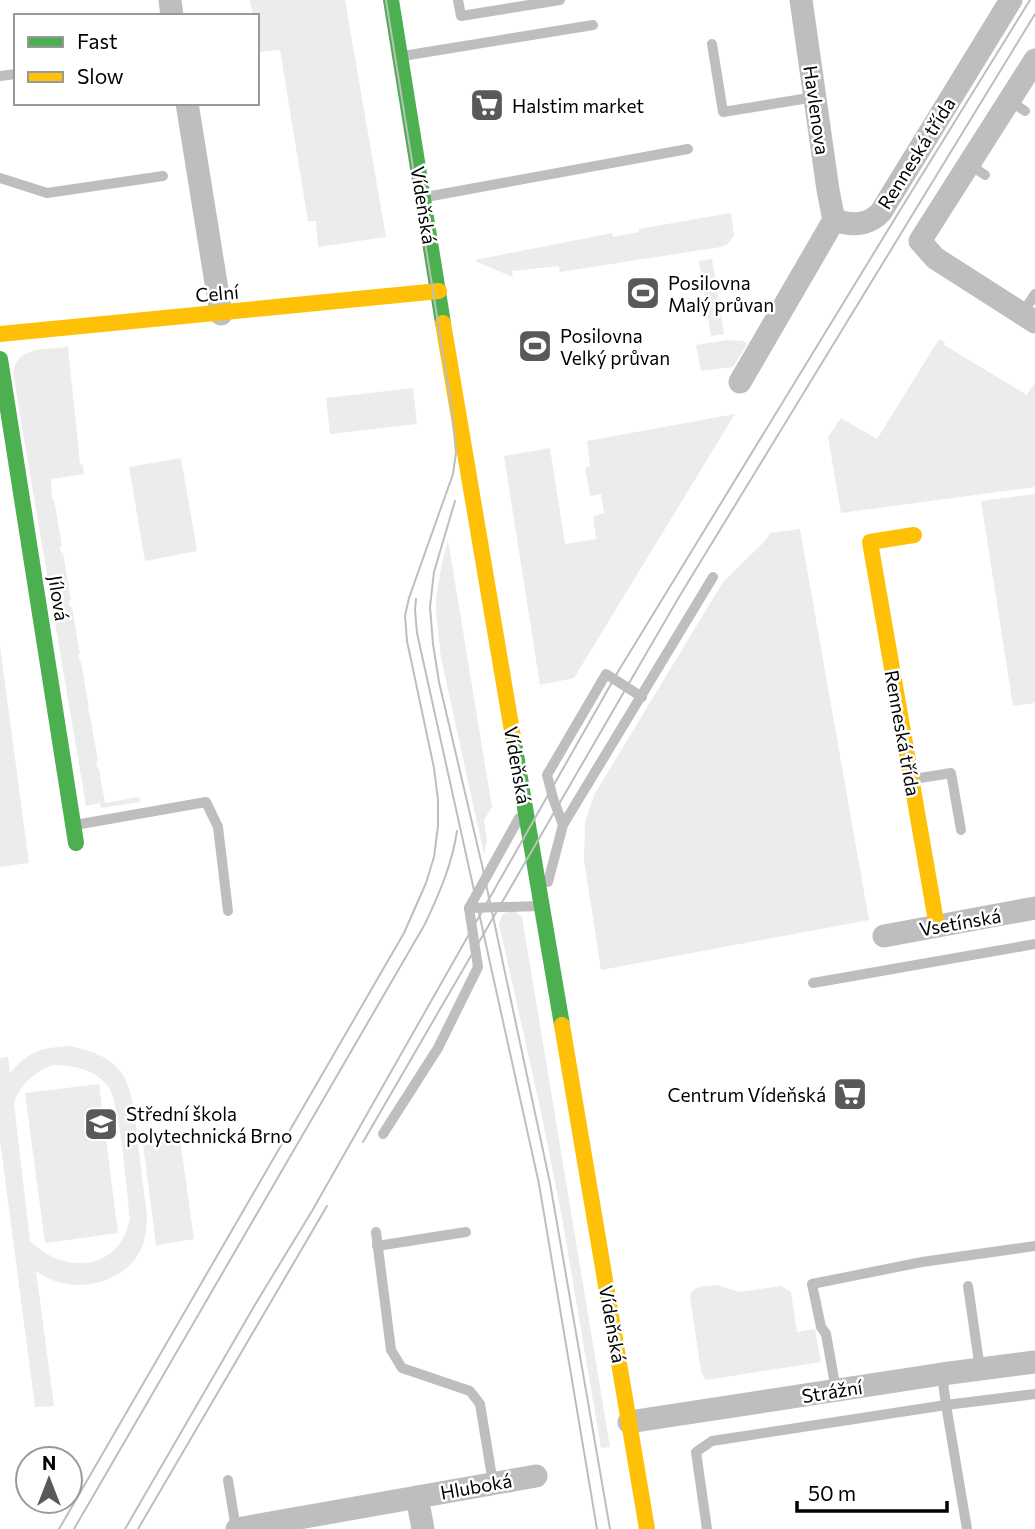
<svg xmlns="http://www.w3.org/2000/svg" width="1035" height="1529" font-family="Commissioner,sans-serif">
<style>
.green{fill:#ececec;fill-rule:evenodd}
.lines{fill:none;stroke-linecap:round;stroke-linejoin:round}
.lane{stroke:#bebebe;stroke-width:10}
.street{stroke:#bebebe;stroke-width:23}
.fast{stroke:#4caf50;stroke-width:16}
.slow{stroke:#ffc107;stroke-width:16}
.tram{stroke:#bebebe;stroke-width:2}
.labels{text-anchor:middle;dominant-baseline:central;stroke-width:5;stroke-linejoin:round;paint-order:stroke}
.poi-label{font-size:19px;fill:#000;stroke:#fff;text-anchor:start}
.street-label{font-size:19px;fill:#000;stroke:#fff}
</style>
<rect width="100%" height="100%" fill="#fff"/>
<g class="green">
<polygon points="250,0 345,0 386,237 318,247 316,221 308,221 280,50 259,52 257,16 253,16"/>
<polygon points="731,213 734,235 728,244 721,247 560,272 559,266 512,271 513,277 477,262 475,260 612,233 613,237 639,232 638,229"/>
<polygon points="712,259 724,334 711,336 699,261"/>
<polygon points="939,339 945,342 944,345 1027,395 1035,382 1035,487 841,513 828,437 841,418 877,439"/>
<polygon points="727,340 743,341 747,344 733,367 701,371 696,345"/>
<path d="M68,347L80,464L83,465L84,474L51,479L52,499H54L62,546L60,547L61,553H63L71,600L69,601L70,607H72L80,654L78,655L80,661H81L89,708H88L89,715H90L98,761H96L98,769H99L105,803L139,797L140,802L101,808L100,803L86,806L13,373C17,345 46,350 68,347Z"/>
<polygon points="413,388 417,424 330,434 326,398"/>
<polygon points="735,414 574,678 540,685 504,456 550,448 565,544 596,539 593,516 604,513 601,494 590,496 585,468 590,466 587,441"/>
<polygon points="181,458 197,551 145,561 129,467"/>
<polygon points="1035,494 1035,703 1013,706 981,501"/>
<polygon points="800,529 869,920 601,970 584,860 585,822 594,795 723,582 765,541 770,533"/>
<polygon points="448,540 492,807 484,820 487,842 484,854 441,658 436,612 436,598 442,562"/>
<polygon points="0,646 29,863 0,867"/>
<polygon points="508,911 514,911 522,917 610,1447 601,1448 561,1212 541,1112 499,924 502,915"/>
<path d="M69,1046C89,1050 107,1055 121,1072C135,1092 135,1122 138,1145C141,1169 144,1192 147,1215C147,1230 145,1245 136,1258C112,1289 65,1293 36,1271L54,1406L35,1407L0,1140V1058L8,1057L10,1073C32,1049 38,1049 69,1046ZM53,1065C74,1066 92,1068 107,1085C120,1098 127,1194 130,1218C120,1272 64,1275 30,1241L14,1104C20,1084 34,1072 53,1065Z"/>
<polygon points="99,1084 118,1233 45,1243 25,1093"/>
<polygon points="180,1139 194,1239 156,1245 143,1144"/>
<path d="M717,1285L739,1292L781,1286L791,1292L797,1332L815,1329L821,1362L706,1380L701,1372L690,1296C693,1285 707,1286 717,1285Z"/>
</g>
<g class="lines">
<g class="lane">
<polyline points="458,0 461,16 560,0"/>
<polyline points="712,44 723,112 815,97"/>
<polyline points="403,56 593,25"/>
<polyline points="0,76 16,74"/>
<polyline points="1009,100 1025,111"/>
<polyline points="969,164 985,175"/>
<polyline points="0,178 47,193 163,176"/>
<polyline points="426,197 688,149"/>
<polyline points="1022,314 1035,294"/>
<polyline points="914,779 951,773 961,830"/>
<polyline points="75,825 206,802 218,827 228,911"/>
<polyline points="563,825 553,798 547,775 606,674 642,697"/>
<polyline points="548,882 563,825 713,577"/>
<polyline points="469,908 540,906"/>
<polyline points="813,983 1035,944"/>
<polyline points="383,1134 438,1048 478,967 469,908 519,818"/>
<polyline points="376,1232 391,1350 402,1368 470,1391 480,1404 493,1483"/>
<polyline points="377,1246 466,1232"/>
<polyline points="968,1286 980,1369"/>
<polyline points="836,1390 826,1334 821,1327 812,1284 922,1262 1035,1246"/>
<polyline points="228,1480 236,1529"/>
<polyline points="707,1529 696,1452 712,1441 946,1405 942,1374"/>
<polyline points="967,1529 946,1405 1035,1394"/>
</g>
<g class="street">
<polyline points="170,0 172,16"/>
<polyline points="801,0 828,190 834,220"/>
<polyline points="1035,60 920,241 935,258 1035,322"/>
<polyline points="187,103 221,314"/>
<path d="M834,220C852,226 868,226 881,212L1011,0"/>
<polyline points="740,382 834,220"/>
<polyline points="884,936 1035,908"/>
<polyline points="629,1422 942,1374 1035,1362"/>
<polyline points="417,1497 423,1529"/>
<polyline points="237,1529 536,1476"/>
</g>
<g class="fast">
<polyline points="391,0 443,323"/>
<polyline points="0,359 76,843"/>
<polyline points="513,737 562,1025"/>
</g>
<g class="slow">
<polyline points="443,323 513,737"/>
<polyline points="0,334 439,291"/>
<polyline points="914,535 870,542 937,927"/>
<polyline points="562,1025 647,1529"/>
</g>
<g class="tram">
<polyline points="455,501 434,572 430,607 433,644 439,682 482,865 550,1183 610,1529"/>
<polyline points="416,599 415,610 417,633 539,1184 597,1529"/>
<polyline points="363,1142 679,597 1035,14"/>
<polyline points="59,1529 404,933 426,883 434,857 438,826 438,800 434,768 407,641 405,616 409,598 453,474 456,453 451,403 386,0"/>
<path d="M74,1529L425,924C439,894 452,865 457,831"/>
<polyline points="125,1529 256,1303 312,1211 619,670 902,207 1030,0"/>
<polyline points="138,1529 327,1206"/>
</g>
</g>
<defs>
<g id="supermarket-square" transform="scale(1.75)"><rect x="-9" y="-9" width="18" height="18" rx="4" fill="#595959" stroke="#fff"/><path d="M-6-5.5h2.5l.6 2H6L4.5 2H-2.5L-4.4-4H-6ZM-1.5 3.2a1.3 1.3 0 1 0 .1 0ZM3 3.2a1.3 1.3 0 1 0 .1 0Z" fill="#fff"/></g>
<g id="stadium-square" transform="scale(1.75)"><rect x="-9" y="-9" width="18" height="18" rx="4" fill="#595959" stroke="#fff"/><path d="M0-5a6.5 5 0 1 0 0 10a6.5 5 0 1 0 0-10ZM-3.5-1.8h7v3.6h-7Z" fill="#fff"/></g>
<g id="school-square" transform="scale(1.75)"><rect x="-9" y="-9" width="18" height="18" rx="4" fill="#595959" stroke="#fff"/><path d="M0-5L7-2L0 1L-7-2ZM-4 1L0 2.5L4 1V4Q0 6-4 4Z" fill="#fff"/></g>
</defs>
<g fill-rule="evenodd">
<use href="#supermarket-square" x="487" y="105"/>
<use href="#stadium-square" x="643" y="293"/>
<use href="#stadium-square" x="535" y="346"/>
<use href="#supermarket-square" x="850" y="1094"/>
<use href="#school-square" x="101" y="1124"/>
</g>
<g class="labels">
<g class="poi-label">
<text x="512" y="105">Halstim market</text>
<text x="668" y="282">Posilovna<tspan x="668" dy="22">Malý průvan</tspan></text>
<text x="560" y="335">Posilovna<tspan x="560" dy="22">Velký průvan</tspan></text>
<text x="826" y="1094" text-anchor="end">Centrum Vídeňská</text>
<text x="126" y="1113">Střední škola<tspan x="126" dy="22">polytechnická Brno</tspan></text>
</g>
<g class="street-label">
<text transform="translate(817 110) rotate(82)">Havlenova</text>
<text transform="translate(916 153) rotate(-58)">Renneská třída</text>
<text transform="translate(424 205) rotate(81)">Vídeňská</text>
<text transform="translate(217 293) rotate(-5)">Celní</text>
<text transform="translate(59 598) rotate(81)">Jílová</text>
<text transform="translate(903 733) rotate(80)">Renneská třída</text>
<text transform="translate(518 765) rotate(80)">Vídeňská</text>
<text transform="translate(960 922) rotate(-10)">Vsetínská</text>
<text transform="translate(613 1324) rotate(80)">Vídeňská</text>
<text transform="translate(832 1391) rotate(-9)">Strážní</text>
<text transform="translate(476 1486) rotate(-10)">Hluboká</text>
</g>
</g>
<rect x="14" y="14" width="245" height="91" fill="#ffffff" stroke="#999999" stroke-width="2"/>
<rect x="28" y="37" width="35" height="10" fill="#4caf50" stroke="#999999" stroke-width="2"/>
<text x="77" y="49" font-size="21" fill="#000000">Fast</text>
<rect x="28" y="72" width="35" height="10" fill="#ffc107" stroke="#999999" stroke-width="2"/>
<text x="77" y="84" font-size="21" fill="#000000">Slow</text>
<g transform="translate(49 1480)"><circle r="33" fill="#ffffff" stroke="#999999" stroke-width="2"/>
<path d="M0-5L12 26L0 18L-12 26Z" fill="#595959"/>
<text y="-10" font-size="19" font-weight="bold" text-anchor="middle" fill="#000000">N</text>
</g>
<path d="M797 1501v10h150v-10" fill="none" stroke="#000000" stroke-width="3.5"/>
<text x="808" y="1501" font-size="21" fill="#000000" stroke="#ffffff" stroke-width="5" paint-order="stroke">50 m</text>
</svg>
